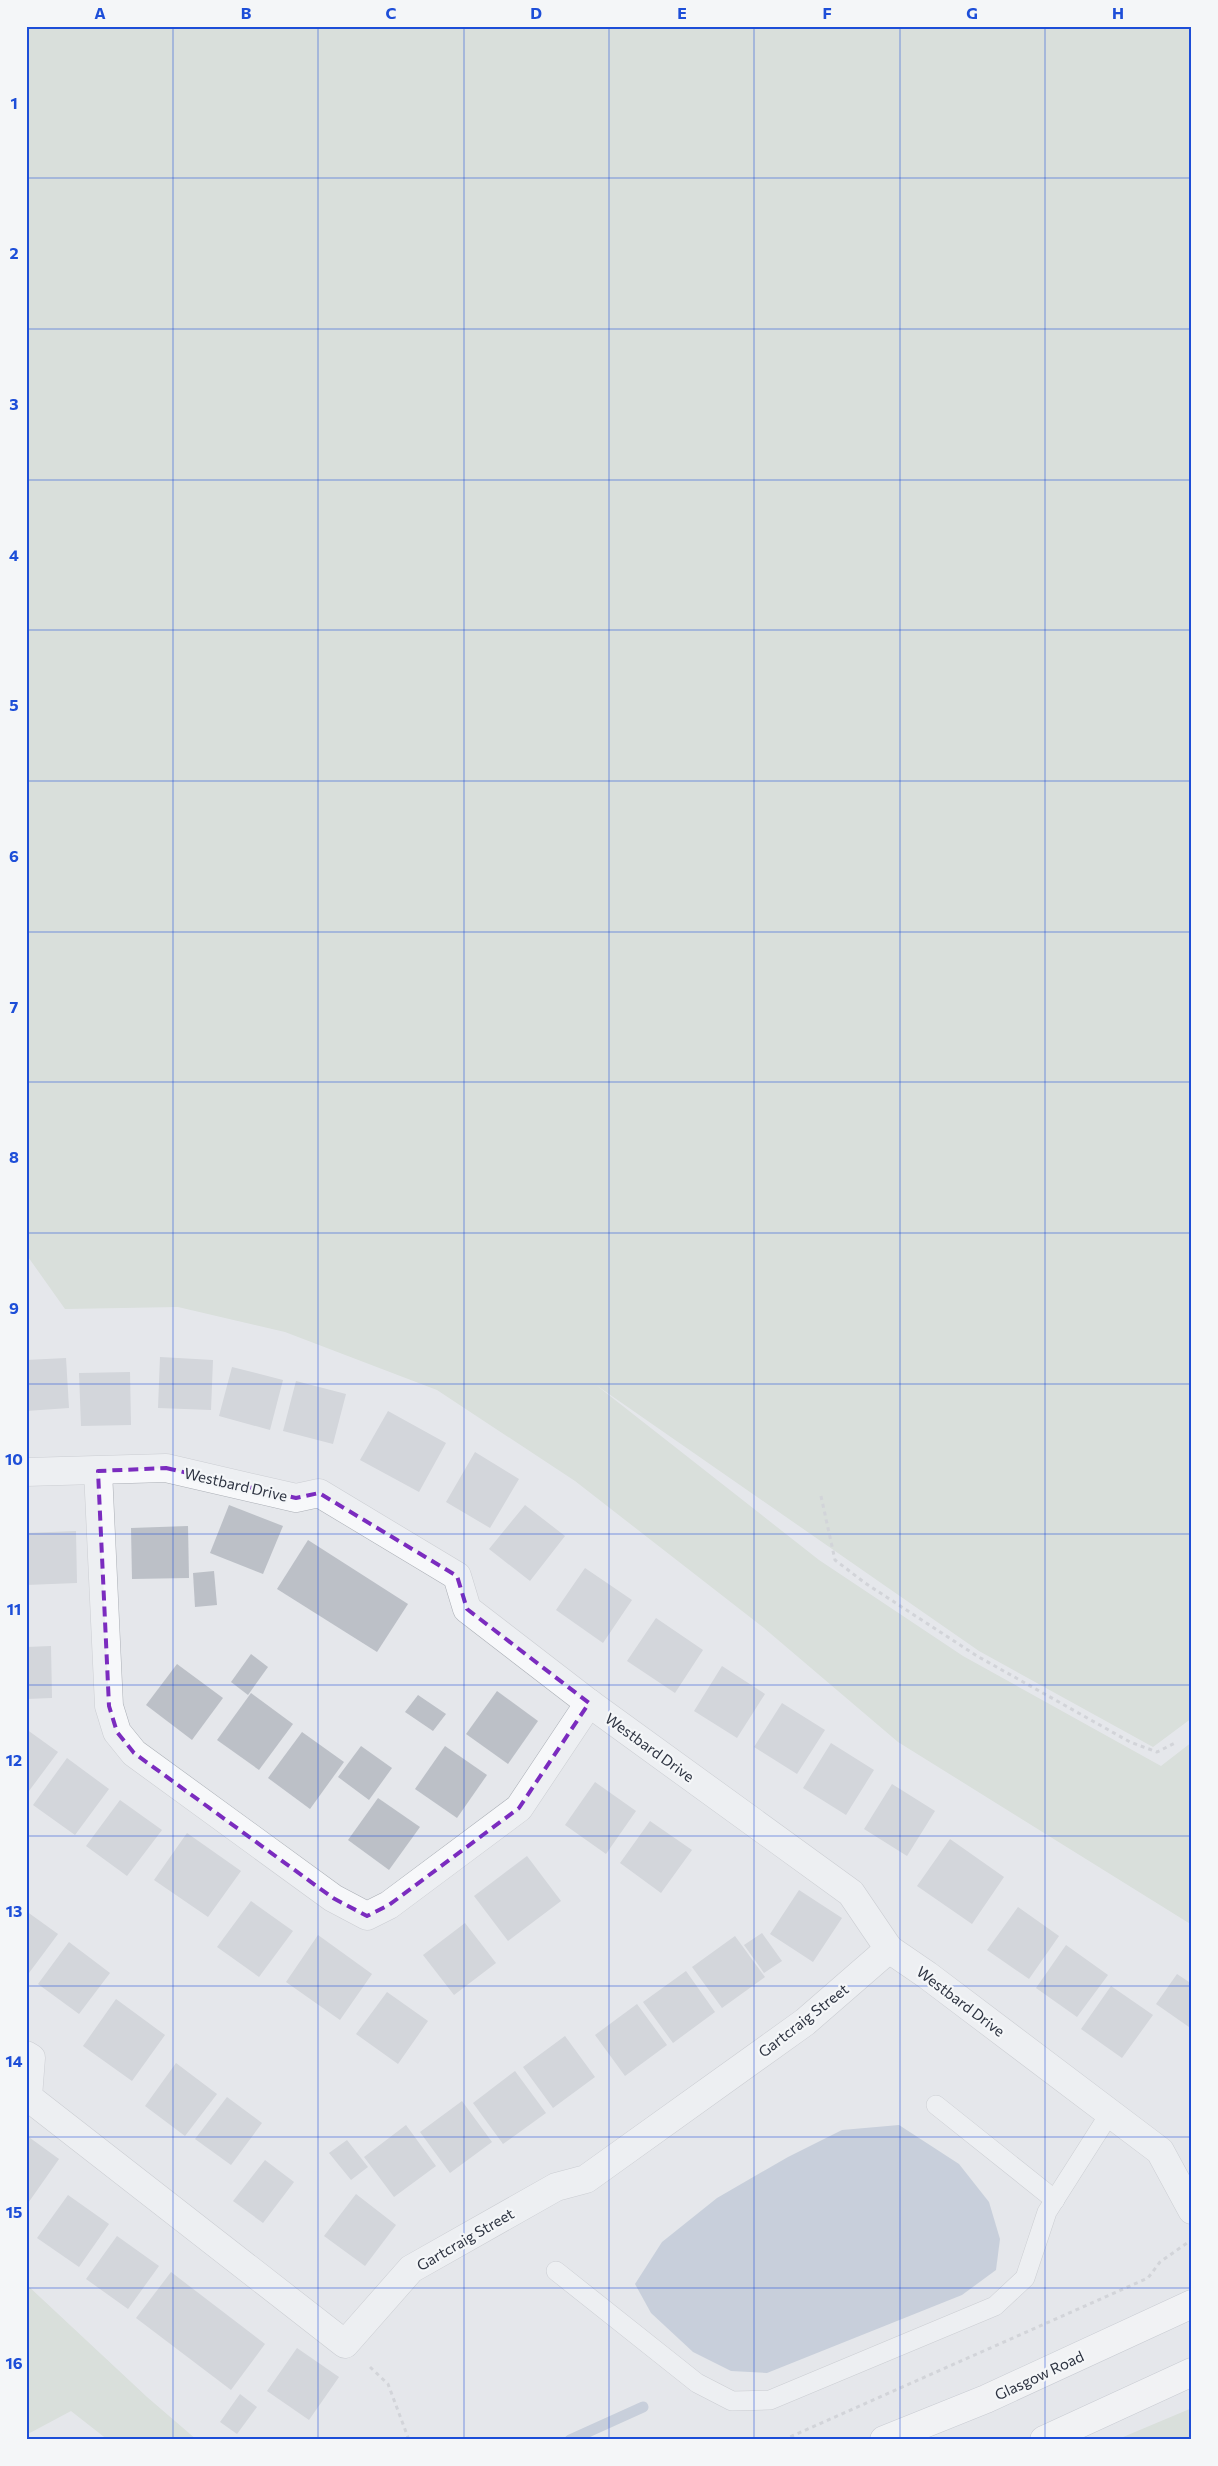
<svg xmlns="http://www.w3.org/2000/svg" width="1218" height="2466" font-family="Commissioner,sans-serif">
<style>
.green{fill:#c9d4c7}
.water{fill:#a4b2c7}
.lines{fill:none;stroke-linecap:round;stroke-linejoin:round}
.stream{stroke:#a4b2c7;stroke-width:11}
.building{fill:#bcc0c7}
.lane-casing{stroke:#aaaeb5;stroke-width:20}
.street-casing{stroke:#aaaeb5;stroke-width:29}
.primary-casing{stroke:#a5aab5;stroke-width:29}
.path{stroke:#bbbdc3;stroke-width:3;stroke-dasharray:4 4;stroke-linecap:butt}
.lane{stroke:#f7f8fa;stroke-width:19}
.street{stroke:#f7f8fa;stroke-width:28}
.primary{stroke:#fff;stroke-width:28}
.marked{fill:none;stroke:#7b2cbf;stroke-width:4;stroke-dasharray:10 6;stroke-linejoin:round}
.grid{fill:none;stroke:#1d4ed8;stroke-width:1;stroke-opacity:0.55}
.labels{text-anchor:middle;dominant-baseline:central;stroke-width:4.5;stroke-linejoin:round;paint-order:stroke}
.street-label{font-size:15px;fill:#2e3442;stroke:#f4f6f8}
.neatline{fill:none;stroke:#1d4ed8;stroke-width:2}
.grid-label{font-size:16px;text-anchor:middle;font-weight:bold;fill:#1d4ed8}
</style>
<rect width="100%" height="100%" fill="#e5e7eb"/>
<g class="green">
<polygon points="26,26 1192,26 1192,1718 1153,1747 979,1651 596,1385 819,1560 963,1656 1161,1766 1192,1742 1192,1925 898,1742 764,1628 575,1481 437,1390 285,1332 178,1307 65,1309 26,1254"/>
<polygon points="26,2284 147,2397 197,2440 108,2440 71,2411 26,2435"/>
<polygon points="1192,2408 1192,2440 1116,2440"/>
</g>
<polygon class="water" points="899,2125 959,2164 989,2202 1000,2239 996,2270 962,2295 767,2373 731,2371 693,2352 651,2313 635,2284 662,2242 717,2198 788,2157 842,2130"/>
<g class="lines">
<polyline class="stream" points="570,2440 643,2407"/>
</g>
<g class="building">
<polygon points="160,1357 213,1360 211,1410 158,1408"/>
<polygon points="66,1358 69,1408 26,1411 26,1360"/>
<polygon points="232,1367 283,1380 270,1430 219,1416"/>
<polygon points="130,1372 131,1425 81,1426 79,1373"/>
<polygon points="296,1381 346,1394 333,1444 283,1431"/>
<polygon points="388,1411 446,1443 419,1492 360,1460"/>
<polygon points="475,1452 519,1479 490,1528 446,1502"/>
<polygon points="229,1505 283,1526 263,1574 210,1553"/>
<polygon points="525,1505 565,1536 530,1581 489,1549"/>
<polygon points="188,1526 189,1578 132,1579 131,1528"/>
<polygon points="76,1531 77,1583 26,1585 26,1533"/>
<polygon points="308,1540 408,1604 377,1652 277,1589"/>
<polygon points="585,1568 632,1600 603,1643 556,1610"/>
<polygon points="214,1571 217,1605 195,1607 193,1573"/>
<polygon points="656,1618 703,1650 675,1693 627,1661"/>
<polygon points="51,1646 52,1698 26,1699 26,1647"/>
<polygon points="251,1654 268,1667 248,1695 231,1682"/>
<polygon points="177,1664 223,1698 192,1740 146,1705"/>
<polygon points="722,1666 765,1694 737,1738 694,1711"/>
<polygon points="497,1691 538,1721 508,1764 466,1734"/>
<polygon points="251,1693 293,1724 259,1770 217,1740"/>
<polygon points="418,1695 446,1714 433,1731 405,1712"/>
<polygon points="782,1703 825,1730 797,1774 754,1747"/>
<polygon points="26,1729 58,1752 26,1795"/>
<polygon points="302,1732 344,1762 310,1809 268,1778"/>
<polygon points="831,1743 874,1770 846,1815 803,1788"/>
<polygon points="361,1746 392,1768 369,1800 338,1777"/>
<polygon points="445,1746 487,1775 457,1818 415,1789"/>
<polygon points="67,1758 109,1789 75,1835 33,1805"/>
<polygon points="595,1782 636,1811 606,1854 565,1825"/>
<polygon points="892,1784 935,1811 907,1856 864,1829"/>
<polygon points="378,1798 420,1827 389,1870 348,1840"/>
<polygon points="120,1800 162,1830 127,1876 86,1846"/>
<polygon points="650,1821 692,1850 661,1893 620,1863"/>
<polygon points="187,1833 241,1871 208,1917 154,1880"/>
<polygon points="950,1839 1004,1877 972,1924 917,1886"/>
<polygon points="527,1856 561,1901 508,1941 474,1896"/>
<polygon points="799,1890 842,1918 813,1962 770,1934"/>
<polygon points="251,1901 293,1931 259,1977 217,1947"/>
<polygon points="1018,1907 1059,1936 1029,1979 987,1950"/>
<polygon points="26,1911 58,1934 26,1977"/>
<polygon points="465,1923 496,1963 454,1995 423,1955"/>
<polygon points="762,1933 782,1961 764,1973 744,1945"/>
<polygon points="318,1935 372,1974 340,2020 286,1982"/>
<polygon points="735,1936 765,1977 722,2008 692,1967"/>
<polygon points="69,1942 110,1973 79,2014 38,1984"/>
<polygon points="1066,1945 1108,1975 1077,2017 1036,1988"/>
<polygon points="686,1971 715,2012 673,2043 643,2002"/>
<polygon points="1177,1974 1192,1984 1192,2023 1189,2027 1156,2004"/>
<polygon points="1111,1986 1153,2015 1122,2058 1081,2029"/>
<polygon points="387,1992 428,2021 398,2064 356,2034"/>
<polygon points="116,1999 165,2035 132,2081 83,2046"/>
<polygon points="637,2004 667,2045 625,2076 595,2035"/>
<polygon points="565,2036 595,2077 553,2108 523,2067"/>
<polygon points="176,2063 217,2094 185,2136 145,2106"/>
<polygon points="515,2071 546,2113 503,2144 473,2103"/>
<polygon points="227,2097 262,2123 231,2165 195,2139"/>
<polygon points="462,2101 492,2142 450,2173 420,2132"/>
<polygon points="406,2125 436,2166 394,2197 364,2157"/>
<polygon points="26,2135 59,2159 26,2206"/>
<polygon points="347,2140 368,2167 351,2180 329,2153"/>
<polygon points="265,2160 294,2182 263,2223 233,2201"/>
<polygon points="356,2194 396,2225 365,2266 324,2236"/>
<polygon points="68,2195 109,2224 79,2267 37,2238"/>
<polygon points="117,2236 159,2266 128,2309 86,2279"/>
<polygon points="171,2272 265,2344 231,2390 136,2318"/>
<polygon points="297,2348 339,2377 309,2420 267,2391"/>
<polygon points="240,2394 257,2407 237,2434 220,2422"/>
</g>
<g class="lines">
<g class="lane-casing">
<g id="lane">
<polyline points="936,2105 1055,2200"/>
<polyline points="556,2271 697,2383 732,2401 770,2400 995,2306 1025,2278 1047,2212 1110,2113"/>
</g>
</g>
<g class="street-casing">
<g id="street">
<polyline points="98,1471 109,1706 117,1732 134,1753 333,1898 367,1916 389,1905 519,1808 589,1703"/>
<polyline points="26,1472 166,1468 296,1498 319,1493 457,1576 467,1609 589,1703 851,1893 889,1949 927,1975 1160,2151 1192,2210"/>
<polyline points="26,2055 31,2058 28,2097 345,2344 411,2269 556,2187 586,2179 805,2022 889,1949"/>
</g>
</g>
<g class="primary-casing">
<g id="primary">
<polyline points="884,2440 986,2399 1192,2304"/>
<polyline points="1044,2440 1192,2372"/>
</g>
</g>
<g class="path">
<polyline points="821,1496 835,1560 865,1583 977,1656 1130,1742 1157,1752 1177,1742"/>
<polyline points="370,2367 388,2384 409,2440"/>
<polyline points="783,2440 1148,2278 1160,2262 1187,2243"/>
</g>
<use href="#lane" class="lane"/>
<use href="#street" class="street"/>
<use href="#primary" class="primary"/>
</g>
<path d="M0 0H1218V2466H0ZM166,1468L296,1498L319,1493L457,1576L467,1609L589,1703L519,1808L389,1905L367,1916L333,1898L134,1753L117,1732L109,1706L98,1471Z" fill="#e5e7eb" fill-opacity=".55" fill-rule="evenodd"/>
<path class="marked" d="M166,1468L296,1498L319,1493L457,1576L467,1609L589,1703L519,1808L389,1905L367,1916L333,1898L134,1753L117,1732L109,1706L98,1471Z"/>
<path class="grid" d="M173,26V2440M318,26V2440M464,26V2440M609,26V2440M754,26V2440M900,26V2440M1045,26V2440M26,178H1192M26,329H1192M26,480H1192M26,630H1192M26,781H1192M26,932H1192M26,1082H1192M26,1233H1192M26,1384H1192M26,1534H1192M26,1685H1192M26,1836H1192M26,1986H1192M26,2137H1192M26,2288H1192"/>
<g class="labels">
<g class="street-label">
<text transform="translate(236 1484) rotate(13)">Westbard Drive</text>
<text transform="translate(650 1747) rotate(36)">Westbard Drive</text>
<text transform="translate(961 2001) rotate(37)">Westbard Drive</text>
<text transform="translate(803 2020) rotate(-38)">Gartcraig Street</text>
<text transform="translate(465 2239) rotate(-30)">Gartcraig Street</text>
<text transform="translate(1039 2375) rotate(-25)">Glasgow Road</text>
</g>
</g>
<rect width="1218" height="2466" fill="none" stroke="#f4f6f8" stroke-width="55"/>
<rect x="28" y="28" width="1162" height="2410" class="neatline"/>
<g class="grid-label">
<text x="100" y="19">A</text>
<text x="246" y="19">B</text>
<text x="391" y="19">C</text>
<text x="536" y="19">D</text>
<text x="682" y="19">E</text>
<text x="827" y="19">F</text>
<text x="972" y="19">G</text>
<text x="1118" y="19">H</text>
<text x="14" y="109">1</text>
<text x="14" y="259">2</text>
<text x="14" y="410">3</text>
<text x="14" y="561">4</text>
<text x="14" y="711">5</text>
<text x="14" y="862">6</text>
<text x="14" y="1013">7</text>
<text x="14" y="1163">8</text>
<text x="14" y="1314">9</text>
<text x="14" y="1465">10</text>
<text x="14" y="1615">11</text>
<text x="14" y="1766">12</text>
<text x="14" y="1917">13</text>
<text x="14" y="2067">14</text>
<text x="14" y="2218">15</text>
<text x="14" y="2369">16</text>
</g>
</svg>
